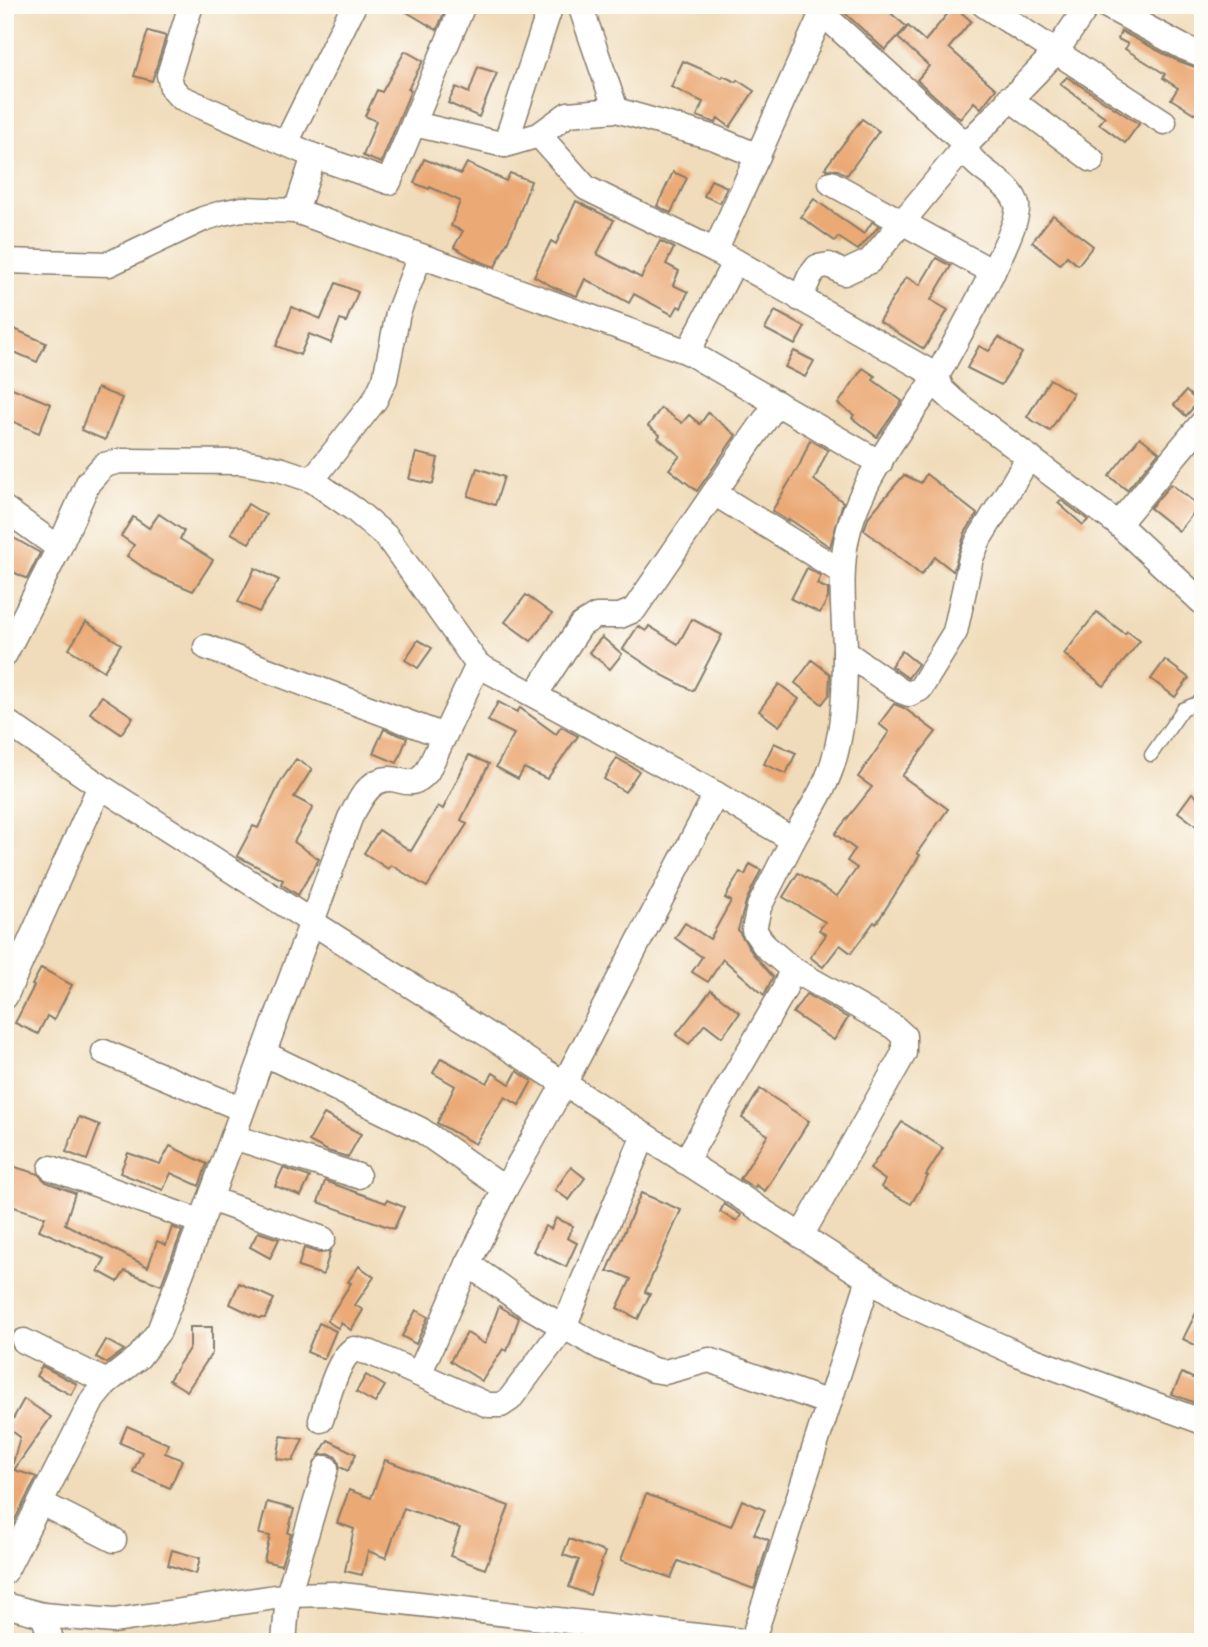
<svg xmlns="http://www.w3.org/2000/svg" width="1208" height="1647" font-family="'Balsamiq Sans',sans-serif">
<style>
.building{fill:#eba974}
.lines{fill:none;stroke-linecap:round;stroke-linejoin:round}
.lane-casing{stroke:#867c6b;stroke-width:15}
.street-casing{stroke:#867c6b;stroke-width:27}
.lane{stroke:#fff;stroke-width:12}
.street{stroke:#fff;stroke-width:24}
</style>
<rect width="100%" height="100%" fill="#fdfcf7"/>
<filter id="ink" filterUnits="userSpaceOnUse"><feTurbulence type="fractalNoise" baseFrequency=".0143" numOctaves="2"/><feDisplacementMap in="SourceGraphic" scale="14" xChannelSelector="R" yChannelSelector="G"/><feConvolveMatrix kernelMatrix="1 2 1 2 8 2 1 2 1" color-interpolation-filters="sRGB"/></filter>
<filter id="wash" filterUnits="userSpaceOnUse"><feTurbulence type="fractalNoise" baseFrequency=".00686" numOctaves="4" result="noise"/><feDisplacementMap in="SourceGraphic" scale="28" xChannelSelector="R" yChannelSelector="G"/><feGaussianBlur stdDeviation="1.57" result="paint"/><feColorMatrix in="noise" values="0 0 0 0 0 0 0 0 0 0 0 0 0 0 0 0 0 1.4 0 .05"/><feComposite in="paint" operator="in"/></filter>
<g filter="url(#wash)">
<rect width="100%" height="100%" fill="#f0dcba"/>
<g id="blocks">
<g class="building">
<polygon points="395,5 447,5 437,30"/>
<polygon points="836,5 881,5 907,27 885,50"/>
<polygon points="954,6 971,21 949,48 996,89 981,108 974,102 960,119 917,80 929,66 898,38 908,26 925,41"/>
<polygon points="148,31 166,36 152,81 134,76"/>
<polygon points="1121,31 1176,60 1203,70 1203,119 1171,99 1178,88 1163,78 1165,74 1125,49 1128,44 1118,39"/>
<polygon points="405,51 423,61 408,89 411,90 381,163 363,156 376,121 365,116 377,90 382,92"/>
<polygon points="683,61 722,78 723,76 736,82 737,80 754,91 730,127 718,118 716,123 697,116 703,102 671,87"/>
<polygon points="478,67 497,73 479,117 448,103 456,87 469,93"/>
<polygon points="1067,77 1139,124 1125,143 1099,124 1105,117 1060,84"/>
<polygon points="862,119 879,131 847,175 838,170 827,169 825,168"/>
<polygon points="424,159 461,174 467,163 506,181 510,173 531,181 514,228 495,267 479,261 454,247 463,231 451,226 460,201 430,187 429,189 414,183"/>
<polygon points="673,172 687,178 671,213 657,206"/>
<polygon points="711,180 727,187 720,203 704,196"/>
<polygon points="814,199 864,234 872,222 879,226 858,250 838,237 835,241 801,217"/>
<polygon points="576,201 614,220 597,254 641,278 660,241 674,248 666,264 679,271 673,285 688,292 681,308 678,306 673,315 634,294 629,303 585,279 577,296 555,288 534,276 551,241 556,244"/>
<polygon points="1053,215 1093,246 1078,265 1067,256 1060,264 1032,242"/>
<polygon points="936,258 951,266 931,300 948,310 924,349 879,321 906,277 920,285"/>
<polygon points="336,283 358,292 346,322 340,320 331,343 309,334 300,355 276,346 292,307 321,319"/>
<polygon points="775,311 805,327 795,345 765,329"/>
<polygon points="5,325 46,343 37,362 5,348"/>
<polygon points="999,337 1022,353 1001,385 967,368 979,346 989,351"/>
<polygon points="794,351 814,361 805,377 785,367"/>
<polygon points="863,368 875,376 873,380 902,401 877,437 852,418 854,415 838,404"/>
<polygon points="1050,379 1073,393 1050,431 1027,417"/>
<polygon points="5,385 51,404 39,433 5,418"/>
<polygon points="97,388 122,398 105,440 81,430"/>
<polygon points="1186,391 1198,402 1186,416 1174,405"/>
<polygon points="661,408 682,423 689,415 700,424 708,413 736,435 697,491 669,469 680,456 658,438 660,435 648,426"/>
<polygon points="1140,437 1159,452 1127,490 1109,476"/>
<polygon points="810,440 828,450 814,480 843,502 830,547 789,519 788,521 772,511 800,464"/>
<polygon points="416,453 438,458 433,484 409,479"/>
<polygon points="477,468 504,477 495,505 468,496"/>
<polygon points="926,474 977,514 965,533 953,571 935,557 921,575 864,530 869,516 904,475 921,483"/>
<polygon points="1171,484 1199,506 1179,531 1150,508"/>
<polygon points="1061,500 1088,520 1083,525 1058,503"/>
<polygon points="248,504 266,515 249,543 231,533"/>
<polygon points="159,514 184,531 180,539 213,560 193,591 153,574 127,556 134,545 121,536 133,517 149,528"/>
<polygon points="5,533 40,553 27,579 5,568"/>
<polygon points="255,568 279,580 259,612 238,602"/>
<polygon points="807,568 821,576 817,584 828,589 828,598 820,613 791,599"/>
<polygon points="526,595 552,614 531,641 505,622"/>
<polygon points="1097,612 1125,634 1127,631 1140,641 1104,686 1064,654"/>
<polygon points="692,619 722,635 693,691 662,675 623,649 638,626 646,631 649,626 678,644"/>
<polygon points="86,622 121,644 104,671 69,649"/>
<polygon points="602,637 622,654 610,669 589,652"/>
<polygon points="418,640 432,648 418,668 405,660"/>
<polygon points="902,651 918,664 908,678 891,666"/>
<polygon points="812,660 830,674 829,695 822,704 795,683"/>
<polygon points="1165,660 1189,678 1175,697 1151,679"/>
<polygon points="779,684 799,699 779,726 759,711"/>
<polygon points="102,696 133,717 121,734 90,713"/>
<polygon points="498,702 517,712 520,708 556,734 561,727 578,736 547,779 524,768 518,779 496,767 514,734 488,721"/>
<polygon points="894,704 904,708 936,732 902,776 948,809 917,853 920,855 876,924 874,922 851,953 840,945 823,967 810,957 826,935 819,930 825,922 783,897 798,873 837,896 857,868 847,861 855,849 835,834 872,787 858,777 889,732 879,724"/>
<polygon points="384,729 407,738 397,763 373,753"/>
<polygon points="774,743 796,753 786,774 764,764"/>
<polygon points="469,755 489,764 461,820 467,824 427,887 391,865 388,869 364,853 379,830 411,851 438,806 443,809"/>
<polygon points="617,758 639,771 625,792 604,779"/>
<polygon points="296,759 312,769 294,797 313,807 294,842 319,859 298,895 281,884 283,880 237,856 253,826 258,828 281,781"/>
<polygon points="1192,793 1203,802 1203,831 1178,812"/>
<polygon points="750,864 761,870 746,901 738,930 753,954 773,977 764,995 723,959 708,982 692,972 702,957 675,938 685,923 710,939 731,901 725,898 740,872 745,875"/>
<polygon points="41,968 72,985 54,1020 47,1016 38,1034 15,1023 34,986 32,985"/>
<polygon points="711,990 740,1013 722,1037 705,1024 689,1044 676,1035"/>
<polygon points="806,994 848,1018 834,1040 793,1013"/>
<polygon points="441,1058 487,1083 493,1073 510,1084 517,1071 532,1081 519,1105 505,1097 475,1144 437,1123 455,1086 433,1073"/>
<polygon points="760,1089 809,1121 765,1191 756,1185 755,1188 740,1179 768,1135 742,1118"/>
<polygon points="324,1114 361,1134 348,1157 328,1151 309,1141"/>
<polygon points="79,1117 100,1125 87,1160 66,1152"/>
<polygon points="902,1122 943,1148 926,1175 928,1176 911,1204 881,1187 885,1180 870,1169"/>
<polygon points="170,1146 207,1164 199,1186 171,1173 163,1190 120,1173 128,1153 160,1164"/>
<polygon points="5,1164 38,1174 46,1182 75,1193 65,1224 148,1267 157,1241 166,1245 172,1227 182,1231 161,1285 125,1271 118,1282 98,1271 105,1259 39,1230 45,1217 5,1204"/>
<polygon points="571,1167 585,1178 569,1200 555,1190"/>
<polygon points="283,1168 310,1177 301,1196 275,1186"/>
<polygon points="325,1181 386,1203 387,1200 404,1207 394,1229 318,1202"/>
<polygon points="641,1193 681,1210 645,1292 650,1294 638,1319 617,1308 631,1279 615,1272 607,1272"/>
<polygon points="724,1204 741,1215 737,1221 720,1212"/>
<polygon points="556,1218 573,1226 567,1238 577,1243 566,1267 533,1251 545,1226 551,1229"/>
<polygon points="258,1232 279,1239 270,1258 250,1247"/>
<polygon points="304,1248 319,1253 330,1252 323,1275 298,1267"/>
<polygon points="359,1266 374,1277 355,1305 363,1310 351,1330 341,1323 338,1328 327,1321 351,1283 348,1282"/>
<polygon points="239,1283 274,1299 265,1318 259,1318 230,1304"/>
<polygon points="1203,1299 1203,1349 1183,1339"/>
<polygon points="499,1306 519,1318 507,1351 503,1349 482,1381 450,1361 467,1333 485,1344"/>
<polygon points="416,1310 428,1317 416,1344 402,1336"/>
<polygon points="319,1323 336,1331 324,1359 307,1352"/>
<polygon points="190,1327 212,1327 212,1353 187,1391 169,1380 190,1347"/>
<polygon points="106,1340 124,1350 107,1363 96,1357"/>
<polygon points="42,1366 77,1384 71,1395 36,1376"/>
<polygon points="1182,1373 1203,1383 1203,1406 1172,1394"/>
<polygon points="366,1375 385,1386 375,1403 356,1392"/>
<polygon points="24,1399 51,1417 14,1470 37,1477 9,1531 5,1530 5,1492 20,1437 8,1428"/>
<polygon points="127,1426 168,1444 165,1453 182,1460 170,1488 133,1472 142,1452 120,1443"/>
<polygon points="281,1436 303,1439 293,1461 277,1459"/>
<polygon points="328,1440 356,1454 348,1471 340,1467 337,1458 331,1454 319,1455"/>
<polygon points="385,1460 509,1506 485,1569 450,1556 460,1528 404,1508 386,1558 368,1551 362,1575 345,1571 354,1529 337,1523 349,1490 371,1498"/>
<polygon points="646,1494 731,1526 742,1500 765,1510 754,1534 769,1540 754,1589 678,1561 671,1578 621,1560"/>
<polygon points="267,1502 294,1509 288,1533 291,1534 281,1565 264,1561 270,1536 259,1534"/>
<polygon points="569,1539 605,1552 590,1595 569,1587 579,1560 563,1555"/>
<polygon points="172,1550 200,1558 196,1574 168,1565"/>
</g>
</g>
</g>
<g filter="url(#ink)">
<use href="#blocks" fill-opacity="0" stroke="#867c6b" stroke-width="2"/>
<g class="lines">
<g class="lane-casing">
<polyline id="lane" points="1151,755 1183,709 1197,703 1203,705"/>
</g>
<g class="street-casing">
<g id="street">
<polyline points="191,5 169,75 172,88 180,97 314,156 296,211 688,352 735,261 715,251"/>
<polyline points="580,5 616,110"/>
<polyline points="984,5 1164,122"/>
<path d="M1088,5L1056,52L966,145C967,149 969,156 972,159C984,174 1012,184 1017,205C1022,227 951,349 937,376L942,390L955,402L1118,524L1203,603"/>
<polyline points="1105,5 1183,47 1203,55"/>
<polyline points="1009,98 1092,160"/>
<polyline points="414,124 505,145 539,135 568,114 616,110 715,138 758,156"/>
<polyline points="539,135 586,188 715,251 822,13 813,5"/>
<polyline points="286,143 354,5"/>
<polyline points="505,145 551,5"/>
<polyline points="314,156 389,182 463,5"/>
<polyline points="831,183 993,272"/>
<polyline points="5,261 109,264 203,219 222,213 242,209 296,211"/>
<path d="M735,261L937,376C905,424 859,481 847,537C839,574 844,612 845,649C845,691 844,740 827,779C818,800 804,820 793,840"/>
<polyline points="800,299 810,276 817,267 829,265 844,273 870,261 966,145 822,13"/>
<polyline points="688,352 880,463"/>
<polyline points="312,480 375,400 385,379 398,313 420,256"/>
<polyline points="714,493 777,403"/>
<polyline points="5,509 59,548"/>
<polyline points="1118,524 1203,422"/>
<polyline points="206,647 444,736"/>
<polyline points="845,652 901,691 909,694 920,689 955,632 971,558 979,539 1029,457"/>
<polyline points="5,654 59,548 88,483 104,465 120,461 242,462 279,469 312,480 355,510 387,537 478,665"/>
<polyline points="535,695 581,625 596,616 620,616 634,610 714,493 842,572"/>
<polyline points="5,721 100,786 906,1303 1020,1355 1203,1422"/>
<polyline points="792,969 894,1027 904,1036 904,1053 801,1236"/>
<polyline points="5,997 100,786"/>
<polyline points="104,1052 242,1109"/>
<polyline points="263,1053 421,1130 505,1189"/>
<polyline points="233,1137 358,1176"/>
<polyline points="51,1168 201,1222"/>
<polyline points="210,1199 323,1239"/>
<polyline points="468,1264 523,1303 564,1327 600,1347 653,1370 665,1372 709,1360 829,1403"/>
<polyline points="24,1341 107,1382"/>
<polyline points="419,1374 468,1264 505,1189 564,1084 716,794"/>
<path d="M321,1420C327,1402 337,1358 354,1349L371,1353L488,1405H501L510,1399L564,1327L644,1135"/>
<polyline points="41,1503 114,1540"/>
<path d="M5,1572L93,1399L107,1382L139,1357L159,1331L210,1199L350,818C357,806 364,789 377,782C400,771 407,795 427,772L478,665L716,794L793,840L759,907L754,930L765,946L792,969L784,990L685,1162"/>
<polyline points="5,1605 43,1615 114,1621 288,1595 333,1594 750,1642"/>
<polyline points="43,1615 52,1642"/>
<polyline points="284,1642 288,1595 326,1468"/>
<polyline points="752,1642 869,1279"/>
</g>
</g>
<use href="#lane" class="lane"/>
<use href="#street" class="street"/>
</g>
</g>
<rect width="1208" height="1647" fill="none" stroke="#fdfcf7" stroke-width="28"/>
</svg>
